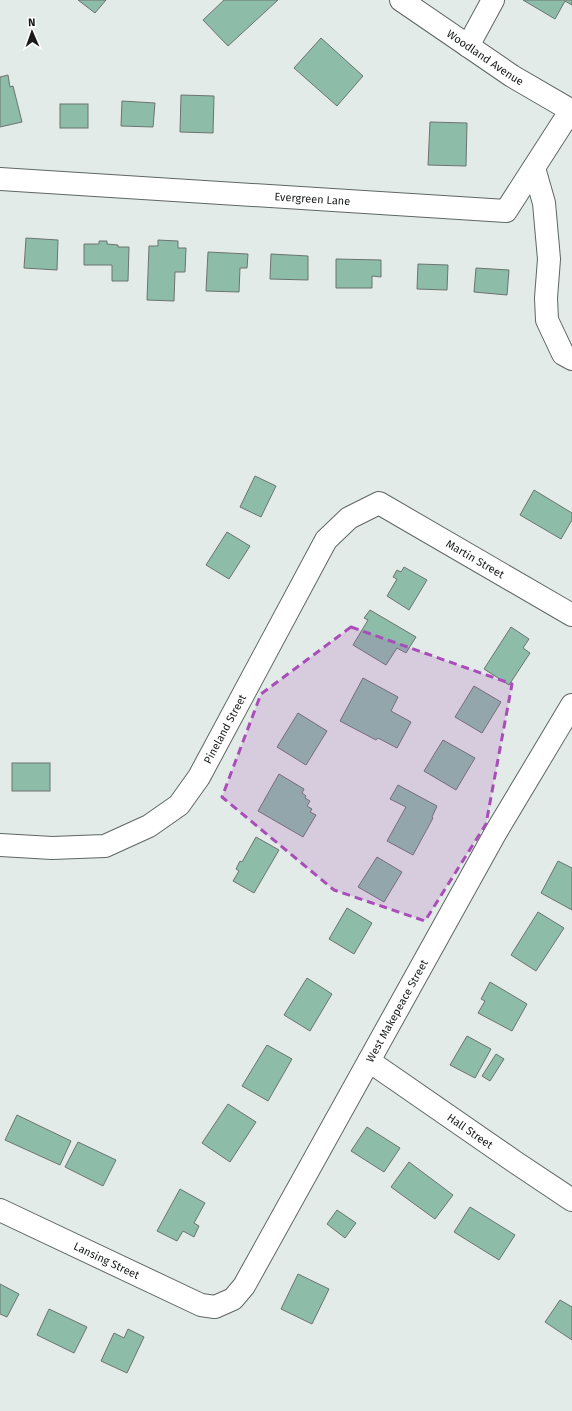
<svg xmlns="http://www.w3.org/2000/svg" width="572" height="1411" font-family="'Fira Sans',sans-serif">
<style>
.building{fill:#8dbca9;stroke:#6c7370}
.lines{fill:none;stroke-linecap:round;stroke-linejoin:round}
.minor-casing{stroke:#5f6663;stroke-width:24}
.minor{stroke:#fff;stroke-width:22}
.marked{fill:#a94eb9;fill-opacity:0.2;stroke:#a94eb9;stroke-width:3;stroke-dasharray:8 5;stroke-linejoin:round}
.labels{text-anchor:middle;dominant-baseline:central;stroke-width:3.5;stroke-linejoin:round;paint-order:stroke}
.street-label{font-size:11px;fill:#181b1a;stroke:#fff}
</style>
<rect width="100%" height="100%" fill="#e2ebe7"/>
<g class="building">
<polygon points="78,0 106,0 95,13"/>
<polygon points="224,0 278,0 228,46 203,20"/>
<polygon points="523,0 572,0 572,5 565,1 555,19"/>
<polygon points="321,38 363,76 337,106 294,68"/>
<polygon points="8,75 10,87 13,86 22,122 0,127 0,77"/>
<polygon points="181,95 214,96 213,133 180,132"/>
<polygon points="122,101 155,103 153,127 121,126"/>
<rect x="60" y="104" width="28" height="24"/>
<polygon points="430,122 467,123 466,166 428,165"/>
<polygon points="26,238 58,240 57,270 24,268"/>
<polygon points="158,240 178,241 178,248 186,248 185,272 175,272 174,301 147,300 149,246 158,246"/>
<polygon points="99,241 107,241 107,244 118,245 118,247 129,247 128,281 112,281 112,265 84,265 84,244 99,244"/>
<polygon points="208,252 248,254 247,268 240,268 239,292 206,291"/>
<polygon points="271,254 308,256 308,280 270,279"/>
<polygon points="336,259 381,260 381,277 372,276 372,288 336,288"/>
<polygon points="418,264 448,265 447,290 417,289"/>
<polygon points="476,268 509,270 507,295 474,292"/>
<polygon points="255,476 276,486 261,517 240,507"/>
<polygon points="534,490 572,513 572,520 561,539 520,515"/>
<polygon points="227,532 250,546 229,579 206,565"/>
<polygon points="404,567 427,580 409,610 387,596 397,579 393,577 397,570 401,572"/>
<polygon points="370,610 416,637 406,653 397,648 386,665 353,645 368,620 364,618"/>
<polygon points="511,627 529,639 523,648 530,653 509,685 484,669"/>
<polygon points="363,678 398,697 391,711 411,722 397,748 378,738 376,740 340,721"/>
<polygon points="474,686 501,702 482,733 455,717"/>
<polygon points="298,713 327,731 306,765 277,747"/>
<polygon points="443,740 475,758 456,790 424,771"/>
<rect x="12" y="763" width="38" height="28"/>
<polygon points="279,774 304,789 302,793 306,796 305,798 310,801 307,806 312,809 310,812 316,815 303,837 258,811"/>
<polygon points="398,785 437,806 432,817 433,818 413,855 387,841 406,807 390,799"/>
<polygon points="256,837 279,850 254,893 233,881 239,871 236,869 240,861 242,862"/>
<polygon points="377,857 402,872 384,902 358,887"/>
<polygon points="558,861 572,868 572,910 541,893"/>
<polygon points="347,908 372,923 354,954 329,939"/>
<polygon points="538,912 564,928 536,971 511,955"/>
<polygon points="307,978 332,994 310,1031 284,1015"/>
<polygon points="490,982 527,1004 512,1031 478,1013 485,1001 481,999"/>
<polygon points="467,1036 491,1049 475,1078 450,1065"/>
<polygon points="267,1045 292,1059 268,1101 242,1086"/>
<polygon points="496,1054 504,1059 490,1081 482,1076"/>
<polygon points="228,1104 256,1122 230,1162 202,1143"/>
<polygon points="17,1115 71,1141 60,1165 5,1140"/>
<polygon points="367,1127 400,1148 384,1172 351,1151"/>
<polygon points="78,1142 116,1160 103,1186 65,1167"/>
<polygon points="409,1162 453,1195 435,1219 391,1187"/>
<polygon points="180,1189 205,1203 194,1223 199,1226 194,1237 183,1231 177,1241 157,1231"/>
<polygon points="470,1207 515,1235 499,1260 454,1232"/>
<polygon points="337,1210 356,1223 345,1238 327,1224"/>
<polygon points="298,1274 329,1289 312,1324 281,1309"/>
<polygon points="0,1284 19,1294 7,1317 0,1314"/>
<polygon points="560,1300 572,1307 572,1340 545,1322"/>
<polygon points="49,1309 87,1327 74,1353 37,1335"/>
<polygon points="128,1329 144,1337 127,1373 101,1361 114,1333 124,1338"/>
</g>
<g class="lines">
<g class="minor-casing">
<g id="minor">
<path id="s1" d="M401,0L512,76L572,111"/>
<polyline points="468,46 493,0"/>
<polyline points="534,168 544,203 549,259 546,298 547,320 563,354 572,359"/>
<path id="s2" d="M0,179L506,211L571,110"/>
<path id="s3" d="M0,845L52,848L105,846L149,826L179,805L199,777L326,540L349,518L379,503L572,615"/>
<path id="s4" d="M369,1061L515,1162L572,1200"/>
<path id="s5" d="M0,1210L201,1305L215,1307L233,1299L244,1286L496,832L572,705"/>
</g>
</g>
<use href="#minor" class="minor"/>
</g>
<path class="marked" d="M351,627L512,684L486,824L425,921L334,890L222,797L261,694Z"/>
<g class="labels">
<g class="street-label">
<text stroke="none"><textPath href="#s1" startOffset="102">Woodland Avenue</textPath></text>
<text stroke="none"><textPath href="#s2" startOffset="313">Evergreen Lane</textPath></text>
<text stroke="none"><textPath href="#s3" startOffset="670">Martin Street</textPath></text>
<text stroke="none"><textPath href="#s3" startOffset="279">Pineland Street</textPath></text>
<text stroke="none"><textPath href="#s5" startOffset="588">West Makepeace Street</textPath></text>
<text stroke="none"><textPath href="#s4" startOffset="123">Hall Street</textPath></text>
<text stroke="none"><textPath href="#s5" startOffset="118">Lansing Street</textPath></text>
</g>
</g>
<g transform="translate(32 32) rotate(358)" stroke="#ffffff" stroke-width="3" paint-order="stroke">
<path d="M0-3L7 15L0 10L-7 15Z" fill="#181b1a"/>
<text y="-6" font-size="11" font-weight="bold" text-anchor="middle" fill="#181b1a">N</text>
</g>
</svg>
